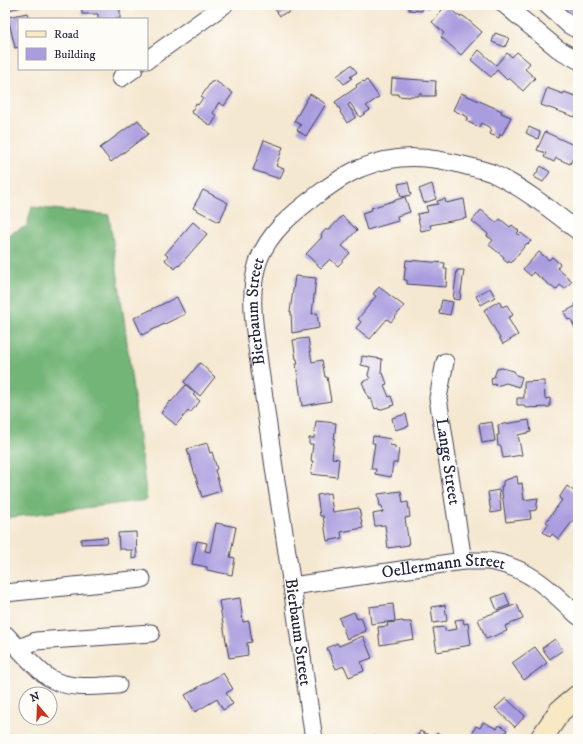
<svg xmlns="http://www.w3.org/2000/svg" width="583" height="744" font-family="'IM FELL DW Pica',serif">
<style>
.forest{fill:#73b577;stroke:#4a6c59}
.building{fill:#aa9ddf}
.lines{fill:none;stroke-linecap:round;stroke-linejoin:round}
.street-casing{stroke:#424052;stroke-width:19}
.secondary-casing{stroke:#424052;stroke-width:24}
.street{stroke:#fff;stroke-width:17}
.secondary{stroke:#f8e8c3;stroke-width:22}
.labels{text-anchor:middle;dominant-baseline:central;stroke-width:3;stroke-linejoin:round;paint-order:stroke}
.street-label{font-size:17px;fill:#22223b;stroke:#fdfcf7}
</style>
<rect width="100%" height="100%" fill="#fdfcf7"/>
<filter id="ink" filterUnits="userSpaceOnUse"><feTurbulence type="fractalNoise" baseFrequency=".025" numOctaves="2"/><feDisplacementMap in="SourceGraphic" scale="8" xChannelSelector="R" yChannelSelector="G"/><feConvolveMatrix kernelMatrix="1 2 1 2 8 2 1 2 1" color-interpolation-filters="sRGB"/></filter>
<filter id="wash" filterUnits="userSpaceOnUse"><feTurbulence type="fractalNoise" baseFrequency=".012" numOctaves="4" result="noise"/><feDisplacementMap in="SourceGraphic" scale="16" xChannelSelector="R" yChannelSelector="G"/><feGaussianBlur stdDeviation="0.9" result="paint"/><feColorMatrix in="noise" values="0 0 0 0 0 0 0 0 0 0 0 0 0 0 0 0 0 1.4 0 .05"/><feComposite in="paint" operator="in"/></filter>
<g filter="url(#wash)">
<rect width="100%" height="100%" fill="#f5e8d1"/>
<polygon class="forest" points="32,207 109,215 124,319 147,500 5,518 5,236 27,226"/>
<g id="blocks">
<g class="building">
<polygon points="5,5 21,5 21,7 5,11"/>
<polygon points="82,5 122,5 122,7 120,8 120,19 98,19 98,14 82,14"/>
<polygon points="272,5 297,5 295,6 296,8 286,14 285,13 280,16"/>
<polygon points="409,5 429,5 429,8 423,7 422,11 409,10"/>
<polygon points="446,5 460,17 461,15 466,18 482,32 461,55 441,37 444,33 432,22"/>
<polygon points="566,5 578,5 578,15 565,13"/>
<polygon points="27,13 29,19 19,19 19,47 15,48 8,17"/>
<polygon points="495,33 509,38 505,47 492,42"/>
<polygon points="479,50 496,65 507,53 512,57 517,52 530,63 525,69 535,78 523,91 509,78 507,80 497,70 491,77 471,60"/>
<polygon points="351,65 357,72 350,77 352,78 344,84 337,76"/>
<polygon points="392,78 436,81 435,96 421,96 421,93 419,93 419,96 410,96 410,97 398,96 398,94 391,94"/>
<polygon points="214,80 233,93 224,106 219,102 215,109 213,113 217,116 211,126 191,112 196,104 198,105 203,98 201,97 211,82 213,82"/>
<polygon points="367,80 379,97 366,106 370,110 360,117 350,103 348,105 356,117 347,123 340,112 341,111 335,102 357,87 356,85 363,81 364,82"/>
<polygon points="547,88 563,94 564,92 578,97 578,109 575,117 541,105"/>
<polygon points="461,93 502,111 501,113 511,117 502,135 500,134 499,138 490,134 492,130 490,129 491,128 481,123 479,127 466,121 468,117 453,110"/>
<polygon points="310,94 326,104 306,136 297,130 301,125 294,121"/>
<polygon points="138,120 148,134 111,162 100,148"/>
<polygon points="529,127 540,132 538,139 526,133"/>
<polygon points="545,132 578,147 570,164 556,158 554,162 544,157 546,153 537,150"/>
<polygon points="264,140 283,147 276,166 284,169 280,179 253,170"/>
<polygon points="541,166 550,172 543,182 534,177"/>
<polygon points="408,182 411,195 401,197 398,184"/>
<polygon points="432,184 436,199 424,203 419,189"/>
<polygon points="203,190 228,203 219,222 193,208"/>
<polygon points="405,197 410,212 397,216 398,221 367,230 362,213 372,210 371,208"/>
<polygon points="445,199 446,203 464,199 467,218 430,225 431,229 421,231 417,214 428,212 426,206 438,204 437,201"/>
<polygon points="481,210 497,223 500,219 510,227 512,225 519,231 517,233 519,235 521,233 531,241 528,244 527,243 511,263 509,261 508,263 503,259 504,257 489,245 493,240 487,236 488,234 472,221"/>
<polygon points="342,216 357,230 342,246 350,253 338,266 330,259 321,268 306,254 322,237 321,235 326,229 328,231"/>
<polygon points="193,222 207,234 179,266 178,265 175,269 165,260 168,256 165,254"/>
<polygon points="539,252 549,260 552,257 560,264 557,268 572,281 565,289 560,285 556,290 533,272 531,276 523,269"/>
<polygon points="406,260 445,263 444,269 447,269 446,287 407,284 407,280 404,280"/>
<polygon points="457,270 464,270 460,300 453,299"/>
<polygon points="295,276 316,278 312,314 317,313 319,328 292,333 291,312 290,312"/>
<polygon points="379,287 404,306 391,322 387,319 370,339 356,328 361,322 358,319 376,296 373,294"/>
<polygon points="490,288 495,297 481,305 476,296"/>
<polygon points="177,297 185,314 142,335 134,318"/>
<polygon points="442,300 453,302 450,315 439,313"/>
<polygon points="499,301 502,307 507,305 513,315 508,318 518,335 503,344 484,310"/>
<polygon points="578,303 578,335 571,319 568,320 564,312 576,306 575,304"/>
<polygon points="308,338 312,362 322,360 325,377 327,377 331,401 302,406 296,364 298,364 297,359 296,359 293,340"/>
<polygon points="362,356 382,359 381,373 383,373 387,384 384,385 389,397 391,396 394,405 379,410 378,408 375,409 371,398 369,399 362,382 370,379 368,375 370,367 361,365"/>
<polygon points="200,363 215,377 200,396 184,382"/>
<polygon points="502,368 514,371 516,375 522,377 519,387 506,383 496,386 495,384 492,385 491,378 494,377 497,369"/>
<polygon points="544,381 545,399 550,398 550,407 525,408 525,405 517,405 517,398 524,398 524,382"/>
<polygon points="186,385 195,393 193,395 200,401 190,413 188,411 176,425 161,413 170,401 171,402"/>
<polygon points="406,414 409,426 395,430 392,418"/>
<polygon points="529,420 531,432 518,435 522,455 503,458 501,446 498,446 497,435 499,435 498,425"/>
<polygon points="316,421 336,423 332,458 339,459 337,477 311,474 313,461 311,461 313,444 309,444 309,438 314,438"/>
<polygon points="492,422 495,441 482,443 479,424"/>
<polygon points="373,436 391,439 390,445 395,446 395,448 399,449 397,463 393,463 391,477 375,474 376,469 371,469 375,443 372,443"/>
<polygon points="207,443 210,453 212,452 217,469 215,470 221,491 202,497 187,449"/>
<polygon points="517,476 518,484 522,483 524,500 538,498 536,510 530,511 531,519 506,522 501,486 503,486 503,481"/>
<polygon points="567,486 578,494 578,519 577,520 575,518 559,539 552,534 550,537 543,532 549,524 546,522 562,500 559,498"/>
<polygon points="499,490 501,511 491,513 488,492"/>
<polygon points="401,491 403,503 408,502 410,517 405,518 409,545 388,548 385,525 375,526 373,514 383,512 382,506 380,506 378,494"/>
<polygon points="330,493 333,512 359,508 363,528 341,532 342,538 327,541 323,516 320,516 317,495"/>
<polygon points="216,523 236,527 230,557 235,558 232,575 207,570 207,567 192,564 197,541 207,543 205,551 210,552"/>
<polygon points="136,532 137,558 132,559 132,550 125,550 125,549 119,549 118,533"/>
<polygon points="107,537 108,543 81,544 81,539"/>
<polygon points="505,593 510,605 497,610 492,598"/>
<polygon points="240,598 243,622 249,621 252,642 247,643 248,655 229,658 219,601"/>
<polygon points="393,604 395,621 371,624 369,607"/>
<polygon points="517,604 523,619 505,626 507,631 486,639 478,619"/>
<polygon points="445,605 447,621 433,623 431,607"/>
<polygon points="354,612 357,619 361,617 366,631 347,639 339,618"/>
<polygon points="463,619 464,624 468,623 471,645 459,647 460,648 437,652 433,628 445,627 445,631 457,629 455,620"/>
<polygon points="403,621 403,622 411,622 414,639 380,645 378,627 388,626 387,623"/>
<polygon points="363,636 372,658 361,662 364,671 349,677 344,666 336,669 327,648 337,643 339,646"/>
<polygon points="555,639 563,650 550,659 542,648"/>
<polygon points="535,647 547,663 524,680 512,663"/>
<polygon points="223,673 233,689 226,693 233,704 223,710 217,699 195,712 185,695"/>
<polygon points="506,698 525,716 515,727 495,708"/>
<polygon points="483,722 497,729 499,725 507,730 502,739 472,739 474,735 472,734 476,726 480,728"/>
<polygon points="420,731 435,738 437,733 449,739 416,739"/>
<polygon points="376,736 377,739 362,739 362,738"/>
</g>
</g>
</g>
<g filter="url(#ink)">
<use href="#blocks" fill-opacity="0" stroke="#424052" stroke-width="1"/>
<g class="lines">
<g class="street-casing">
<g id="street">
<polyline points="505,5 558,49 578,60"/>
<polyline points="547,5 569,25 578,30"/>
<polyline points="147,60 224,5"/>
<polyline points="121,78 134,69"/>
<path id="s1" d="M445,362L438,398L463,561"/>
<path id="s2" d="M292,586L463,561C471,561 480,561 488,561C527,566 551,590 578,616"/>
<polyline points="5,593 142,579"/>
<path d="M5,634C17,646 37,671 51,679C71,690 97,686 118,685"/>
<polyline points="19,648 36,641 151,633"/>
<path id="s3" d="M314,739C301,653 290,567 276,481C271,444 265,407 260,370C256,335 247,297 258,262C268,233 293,213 317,195C331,185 345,174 361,168C398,153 429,156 467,166C475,168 484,170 492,173C524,188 551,210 578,231"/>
</g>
</g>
<g class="secondary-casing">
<polyline id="secondary" points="541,739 560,711 578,696"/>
</g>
<use href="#street" class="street"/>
<use href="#secondary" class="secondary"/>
</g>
</g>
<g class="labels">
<g class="street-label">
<text stroke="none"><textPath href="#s3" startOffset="432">Bierbaum Street</textPath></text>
<text stroke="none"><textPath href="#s1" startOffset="101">Lange Street</textPath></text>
<text stroke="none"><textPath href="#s2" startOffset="153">Oellermann Street</textPath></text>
<text transform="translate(298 632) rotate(82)">Bierbaum Street</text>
</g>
</g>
<rect width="583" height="744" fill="none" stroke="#fdfcf7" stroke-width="20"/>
<rect x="18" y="18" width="130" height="52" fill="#fdfcf7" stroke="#a5a5ac"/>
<rect x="26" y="31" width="20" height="6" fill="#f8e8c3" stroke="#a5a5ac"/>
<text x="54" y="38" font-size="12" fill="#22223b">Road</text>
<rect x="26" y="48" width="20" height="12" fill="#aa9ddf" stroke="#a5a5ac"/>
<text x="54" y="58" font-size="12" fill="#22223b">Building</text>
<g transform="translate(38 706) rotate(341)"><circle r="19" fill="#fdfcf7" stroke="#a5a5ac"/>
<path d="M0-3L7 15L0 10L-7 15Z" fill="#c8321e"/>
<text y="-6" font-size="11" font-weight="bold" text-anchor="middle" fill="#22223b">N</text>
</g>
</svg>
